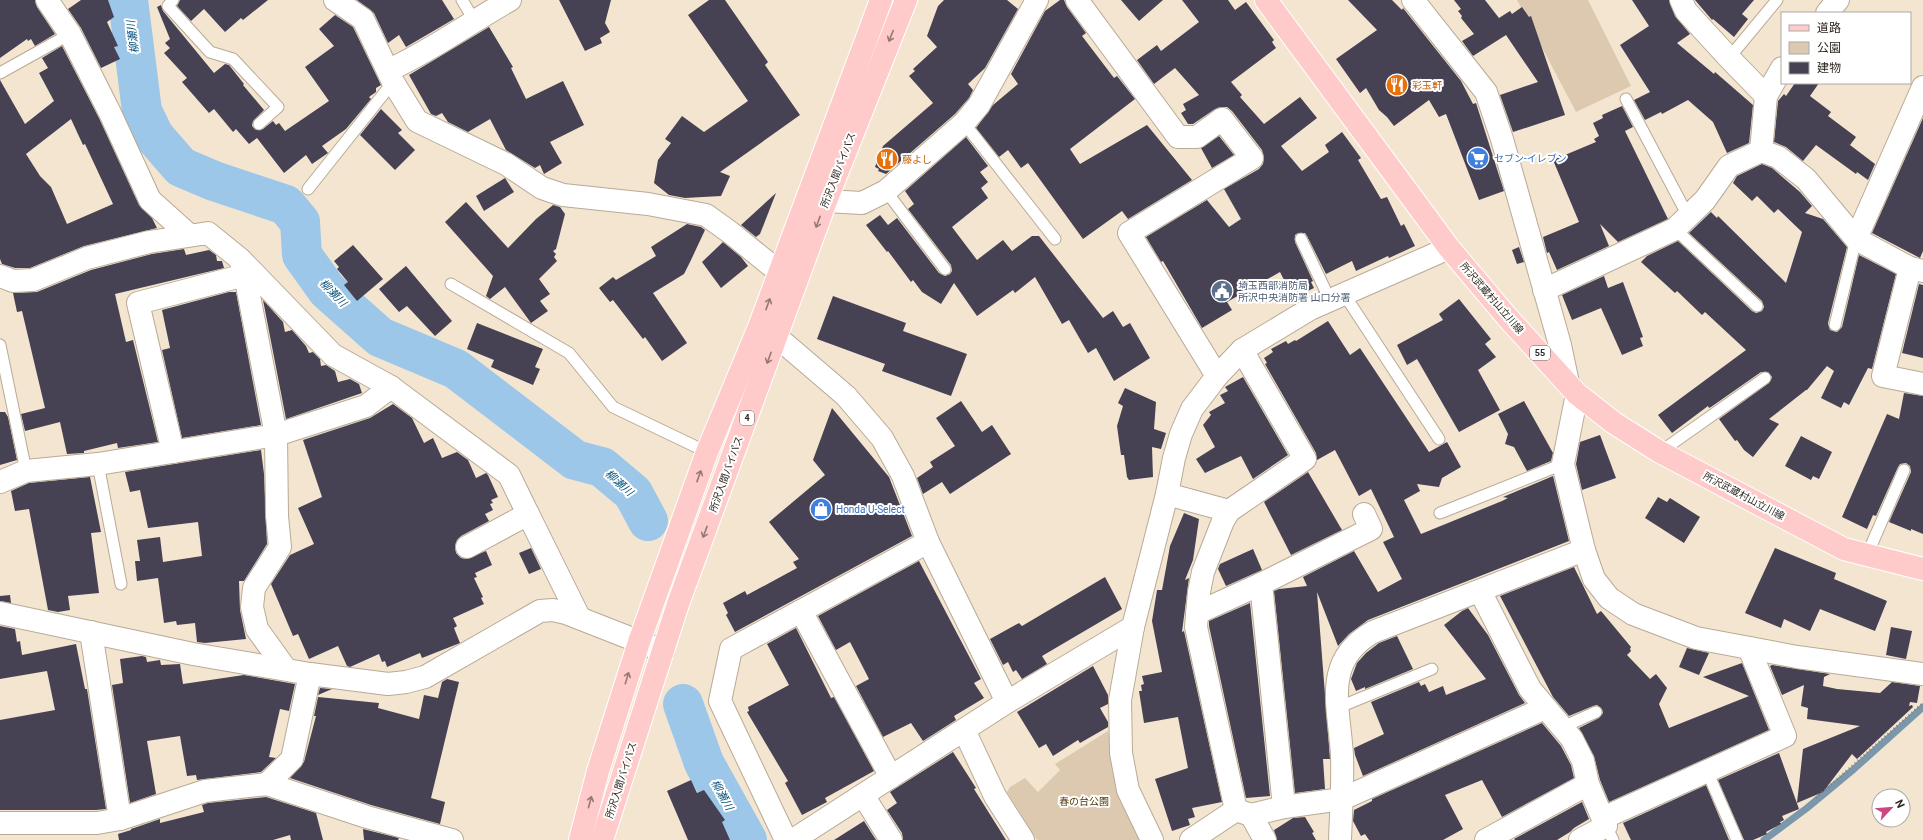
<svg xmlns="http://www.w3.org/2000/svg" width="1923" height="840" font-family="Roboto,'Noto Sans JP',sans-serif">
<style>
.green{fill:#ddc9af}
.lines{fill:none;stroke-linecap:round;stroke-linejoin:round}
.stream{stroke:#7a97ac;stroke-width:7}
.river{stroke:#9cc7e8;stroke-width:40}
.building{fill:#464153;fill-rule:evenodd}
.lane-casing{stroke:#b8aa96;stroke-width:13}
.street-casing{stroke:#b8aa96;stroke-width:24}
.primary-casing{stroke:#fff;stroke-width:24}
.path{stroke:#887f71;stroke-width:2.5;stroke-dasharray:1 3;stroke-linecap:butt}
.lane{stroke:#fff;stroke-width:11}
.street{stroke:#fff;stroke-width:22}
.primary{stroke:#ffcbca;stroke-width:22}
.oneway{stroke:#967974}
.labels{text-anchor:middle;dominant-baseline:central;stroke-width:4;stroke-linejoin:round;paint-order:stroke}
.shield{fill:#fff;stroke:#6b6862;stroke-width:1}
.shield-label{font-size:9px;font-weight:bold;fill:#2c271f}
.food-label{font-size:10px;fill:#c56008;stroke:#fff;text-anchor:start}
.shop-label{font-size:10px;fill:#366cbe;stroke:#fff;text-anchor:start}
.street-label{font-size:10px;fill:#2c271f;stroke:#fff}
.service-label{font-size:10px;fill:#4e5e75;stroke:#fff;text-anchor:start}
.park-label{font-size:10px;fill:#513300;stroke:#fff}
.water-label{font-size:11px;font-style:italic;fill:#004f78;stroke:#fff}
</style>
<rect width="100%" height="100%" fill="#f4e5d1"/>
<g class="green">
<polygon points="1517,0 1588,0 1631,86 1576,112"/>
<polygon points="1108,731 1113,756 1144,840 1037,840 1007,792 1010,787 1025,778 1038,792 1060,770 1055,764"/>
</g>
<g class="lines">
<polyline class="stream" points="1764,840 1807,808 1854,769 1923,707"/>
<g class="river">
<polyline points="128,0 142,111 154,136 181,167 214,181 286,205 300,222 302,255 327,290 380,337 456,369 575,460 602,467 633,493 648,521"/>
<polyline points="683,704 704,763 747,840"/>
</g>
</g>
<g class="building">
<polygon points="0,0 35,0 37,7 55,34 35,46 31,39 28,41 27,39 0,58"/>
<polygon points="81,0 108,0 114,17 107,22 118,46 114,47 120,59 101,68 81,28 68,9"/>
<polygon points="180,0 268,0 243,20 241,18 225,32 204,9 191,21 177,6"/>
<polygon points="357,0 442,0 454,19 406,47 399,35 388,43 374,13"/>
<polygon points="559,0 611,0 605,23 610,32 600,38 602,43 585,51"/>
<polygon points="709,0 725,0 768,62 765,65 800,115 720,172 730,176 721,196 685,198 669,195 654,183 658,160 671,143 665,139 682,116 704,132 748,101 688,15"/>
<polygon points="944,0 1007,0 1018,9 985,68 968,84 973,90 969,98 955,114 886,174 878,171 879,169 875,167 883,146 933,103 909,76 915,71 913,69 937,47 927,36 938,6"/>
<polygon points="1060,0 1064,0 1067,7 1086,33 1082,36 1114,78 1117,76 1135,99 1070,149 1080,164 1147,125 1192,180 1128,219 1122,211 1083,239 1028,163 1021,168 1008,150 999,157 976,128 993,105 1018,84 1011,74 1045,11"/>
<polygon points="1121,0 1163,0 1139,21"/>
<polygon points="1182,0 1228,0 1235,10 1246,2 1274,40 1272,42 1276,48 1231,82 1242,95 1240,97 1264,124 1300,97 1317,118 1281,146 1302,171 1329,152 1325,145 1342,132 1361,158 1358,160 1381,199 1387,197 1401,226 1404,224 1415,246 1389,258 1388,256 1356,271 1352,261 1326,274 1307,236 1305,233 1298,233 1295,235 1295,242 1313,281 1311,282 1314,288 1293,298 1280,272 1227,302 1232,310 1202,328 1163,261 1161,262 1146,237 1207,200 1229,227 1241,219 1224,189 1259,169 1263,164 1264,157 1262,150 1232,111 1227,107 1221,107 1215,109 1193,124 1188,124 1181,113 1186,110 1183,104 1199,95 1175,68 1154,84 1137,60 1157,45 1161,51 1199,22"/>
<polygon points="1348,0 1392,0 1402,10 1403,8 1461,81 1473,104 1476,103 1504,191 1479,200 1446,114 1439,117 1429,100 1394,126 1387,117 1379,110 1366,88 1360,93 1336,59 1377,30"/>
<polygon points="1454,0 1485,0 1499,18 1510,11 1512,14 1522,7 1529,17 1531,16 1565,115 1513,132 1500,95 1538,82 1506,35 1473,56 1462,41 1474,34 1461,18 1462,16 1458,11 1461,9"/>
<polygon points="1632,0 1669,0 1675,16 1690,34 1677,43 1714,74 1715,72 1753,105 1749,143 1727,153 1713,122 1688,100 1662,114 1661,112 1645,120 1634,100 1650,92 1620,45 1649,26"/>
<polygon points="1695,0 1754,0 1742,14 1748,19 1734,37 1713,19 1712,20"/>
<polygon points="161,5 163,11 214,73 225,64 229,65 244,84 243,85 264,110 253,121 252,126 256,130 263,129 273,121 276,125 279,123 285,131 329,101 305,67 334,46 319,29 335,15 353,27 381,85 376,88 376,92 369,97 371,99 346,129 322,146 328,153 312,164 306,155 284,173 257,138 249,144 236,129 233,132 214,109 209,113 182,82 187,78 164,53 170,48 165,43 170,39 157,7"/>
<polygon points="489,27 513,67 511,68 526,99 563,81 584,125 550,142 562,163 544,174 540,165 535,168 506,150 490,119 468,132 448,122 442,113 436,116 431,114 409,75"/>
<path d="M62,46L99,118L139,205L152,218L157,228L84,246L30,268H15L2,264L0,259V80L25,124L54,101L39,73L48,68L42,58ZM71,119L83,145L85,144L113,204L67,224L51,187L40,176L26,154Z"/>
<polygon points="1795,83 1819,83 1810,96 1831,112 1828,116 1856,137 1850,145 1875,164 1868,180 1857,172 1856,174 1816,145 1803,161 1786,147 1774,142 1778,101 1784,94 1786,96"/>
<polygon points="1622,106 1633,127 1625,131 1668,219 1618,242 1600,224 1609,246 1557,270 1549,252 1547,253 1543,237 1579,222 1553,160 1596,142 1594,139 1599,136 1593,123 1603,118 1602,115"/>
<polygon points="381,109 402,130 398,133 415,150 395,170 360,135"/>
<polygon points="1923,118 1923,251 1920,258 1872,233"/>
<polygon points="1219,136 1234,155 1212,168 1201,148"/>
<polygon points="966,137 988,166 980,172 988,182 981,188 988,198 952,227 977,260 1003,240 1012,251 1032,236 1039,236 1103,318 1113,311 1123,327 1130,323 1150,358 1114,381 1096,348 1088,353 1069,320 1062,324 1035,277 1015,293 1013,290 977,316 954,283 941,304 922,292 913,280 911,282 888,251 887,252 866,225 880,215 888,225 897,218 939,273 945,276 950,274 952,271 951,265 908,209 914,204 905,191"/>
<polygon points="1762,164 1772,168 1800,192 1812,206 1805,213 1823,219 1847,247 1828,323 1830,330 1837,332 1842,327 1859,255 1896,274 1872,369 1868,368 1849,405 1844,402 1841,408 1821,398 1834,371 1827,366 1807,390 1806,390 1769,419 1779,424 1753,457 1744,450 1737,440 1735,441 1719,419 1769,383 1772,377 1768,372 1761,372 1711,407 1709,408 1708,406 1672,433 1658,415 1746,350 1705,312 1702,315 1677,291 1675,293 1641,262 1647,256 1678,241 1752,311 1756,313 1762,311 1764,307 1762,301 1689,233 1711,212 1717,218 1718,216 1786,283 1802,232 1778,209 1774,213 1757,196 1752,201 1733,183 1737,176"/>
<polygon points="505,178 514,192 484,211 476,196"/>
<polygon points="776,193 760,234 756,237 741,225"/>
<polygon points="466,202 508,248 536,219 553,205 560,207 565,214 556,249 553,251 556,254 554,257 557,261 539,279 550,294 540,301 548,311 531,323 505,287 490,299 486,296 493,276 445,222"/>
<polygon points="687,224 701,227 705,230 691,260 684,274 653,293 687,343 662,361 645,337 643,339 613,300 610,302 599,288 613,277 616,280 656,256 651,247"/>
<polygon points="723,242 741,257 748,266 721,288 702,262"/>
<polygon points="353,245 383,279 357,301 344,285 348,282 337,269 339,267 334,261"/>
<polygon points="1519,247 1524,262 1517,264 1512,250"/>
<polygon points="184,249 186,255 209,250 216,255 217,261 222,261 224,268 115,294 126,342 133,340 158,442 118,448 117,443 84,451 84,453 67,454 60,422 25,431 21,414 45,408 22,311 17,312 13,293 37,292 91,270 152,254"/>
<polygon points="406,266 452,321 435,336 407,306 399,312 379,289"/>
<polygon points="1604,276 1608,288 1623,282 1643,337 1640,338 1643,346 1622,355 1601,308 1572,320 1562,295"/>
<polygon points="1919,284 1923,285 1923,358 1902,353"/>
<polygon points="229,292 236,292 261,425 182,438 162,350 170,348 162,310"/>
<polygon points="833,296 906,323 903,331 967,354 951,396 882,371 885,364 817,339"/>
<polygon points="1459,299 1491,339 1485,344 1496,357 1478,370 1500,410 1459,432 1417,359 1407,365 1397,345 1443,320 1439,314"/>
<polygon points="263,300 283,322 285,332 292,330 306,346 309,353 313,352 320,359 321,366 326,365 335,371 338,382 350,379 359,384 362,393 286,419"/>
<polygon points="1328,321 1350,355 1360,348 1429,452 1447,442 1461,467 1442,478 1439,487 1417,484 1420,491 1404,500 1421,534 1502,501 1508,498 1503,497 1553,476 1569,541 1368,620 1349,634 1338,646 1317,592 1330,759 1323,759 1325,789 1295,793 1274,591 1279,589 1307,586 1303,577 1354,551 1378,592 1402,579 1383,542 1394,537 1371,489 1359,496 1335,450 1317,460 1316,453 1265,364 1267,363 1264,358 1273,352 1271,349 1286,341 1288,344 1295,340 1296,341"/>
<polygon points="477,323 543,349 535,367 540,369 533,385 491,367 494,360 467,349"/>
<polygon points="1243,377 1288,455 1253,479 1241,456 1205,473 1196,459 1215,447 1203,425 1211,415 1209,412 1225,403 1220,395 1228,391 1225,387"/>
<polygon points="1125,388 1156,402 1154,429 1166,433 1161,449 1152,447 1153,477 1129,480 1127,477 1124,455 1121,455 1117,426 1123,406 1118,403"/>
<polygon points="1904,393 1923,396 1923,534 1911,529 1911,531 1889,522 1911,472 1910,466 1906,463 1900,464 1898,467 1876,516 1873,515 1867,529 1842,517 1887,414 1899,419"/>
<polygon points="961,401 982,432 992,425 1011,454 950,494 942,482 923,494 917,478 933,467 930,462 955,446 936,418"/>
<polygon points="1524,401 1553,453 1551,461 1527,471 1514,447 1505,444 1508,434 1498,414"/>
<polygon points="393,404 412,418 424,443 433,438 442,458 457,452 468,460 476,478 486,473 488,475 498,497 491,500 493,503 490,504 493,510 485,514 489,521 461,536 457,540 455,546 456,553 461,558 466,559 486,551 492,565 475,573 477,577 474,578 483,597 481,598 484,604 453,618 457,626 454,628 460,643 422,658 420,653 387,667 385,661 382,662 379,654 350,667 347,666 338,646 309,659 298,634 293,636 271,584 290,555 314,544 298,508 322,497 303,440 370,418"/>
<polygon points="832,408 889,477 912,536 735,632 726,615 728,613 723,603 745,591 747,595 797,568 793,562 799,559 769,522 825,475 813,460"/>
<polygon points="0,412 5,412 8,417 17,460 0,465"/>
<polygon points="1600,435 1616,478 1582,490 1576,464 1580,442"/>
<polygon points="1801,436 1832,452 1819,479 1813,476 1811,480 1785,466"/>
<polygon points="261,450 264,474 267,544 244,581 239,581 240,610 246,639 205,643 197,642 195,623 177,625 176,621 164,623 158,578 137,581 135,561 140,561 137,540 160,537 163,562 202,556 198,522 148,528 140,490 130,492 125,472"/>
<polygon points="1308,472 1342,530 1291,555 1264,502"/>
<polygon points="90,477 101,532 91,533 99,593 68,596 70,610 58,612 48,610 29,509 15,511 11,491 29,483"/>
<polygon points="1658,497 1667,502 1670,498 1700,517 1684,543 1645,518"/>
<polygon points="1184,513 1199,519 1193,560 1185,580 1189,578 1182,632 1184,631 1222,802 1192,808 1195,817 1188,819 1190,825 1172,831 1155,779 1188,768 1178,717 1144,723 1139,691 1142,691 1141,685 1144,684 1142,676 1162,672 1152,621 1157,590 1162,590 1170,546"/>
<polygon points="531,548 541,569 529,574 519,553"/>
<polygon points="1775,548 1836,573 1834,579 1887,601 1875,631 1820,609 1810,631 1784,619 1781,628 1745,613"/>
<polygon points="1253,549 1262,570 1226,586 1218,569 1220,564"/>
<polygon points="919,561 981,679 974,683 984,698 954,716 956,720 923,741 911,723 883,737 856,686 869,679 850,642 836,650 818,616"/>
<polygon points="1574,567 1597,614 1601,611 1631,647 1630,649 1631,651 1627,655 1650,679 1656,674 1667,688 1659,704 1669,728 1749,696 1703,677 1742,663 1769,730 1609,802 1600,780 1594,756 1579,728 1599,718 1603,713 1602,709 1597,705 1593,706 1569,716 1553,697 1500,596"/>
<polygon points="1105,577 1122,609 1042,656 1047,664 1022,679 1016,670 1013,672 1008,662 1003,665 990,639 1019,623 1022,626"/>
<polygon points="10,595 11,603 0,601 0,596"/>
<polygon points="1250,603 1270,796 1246,798 1209,626 1209,621"/>
<polygon points="1468,608 1488,635 1519,695 1525,703 1363,776 1355,755 1354,748 1384,734 1371,702 1419,682 1421,686 1425,684 1429,692 1443,686 1446,695 1486,679 1444,625 1462,611"/>
<polygon points="0,626 15,629 17,642 20,641 22,655 76,644 85,689 87,689 106,809 96,810 0,810 0,720 55,710 47,671 0,679"/>
<polygon points="1891,627 1912,631 1906,659 1886,655"/>
<polygon points="796,628 831,698 834,697 874,771 825,798 827,802 802,815 785,783 788,781 747,712 749,711 748,707 789,685 767,644"/>
<polygon points="1397,636 1413,669 1365,689 1365,687 1356,691 1351,679 1357,663 1366,653 1379,643"/>
<polygon points="1687,648 1709,653 1699,675 1679,667"/>
<polygon points="142,656 146,657 147,662 160,660 161,665 180,664 183,684 244,675 295,684 289,711 280,709 269,757 276,758 261,772 197,780 196,775 187,776 180,736 147,741 156,794 130,803 112,685 123,683 120,659"/>
<polygon points="1772,665 1830,674 1824,677 1823,686 1837,689 1880,693 1892,682 1920,686 1917,703 1910,702 1909,706 1912,705 1913,707 1857,759 1852,754 1823,792 1797,803 1803,749 1860,726 1807,719 1808,708 1801,706 1804,685 1782,695 1770,666"/>
<polygon points="1093,666 1108,695 1108,704 1100,708 1108,722 1108,727 1080,743 1078,740 1053,756 1046,744 1039,748 1017,712"/>
<polygon points="447,679 459,682 431,798 445,802 440,824 371,805 290,778 304,762 316,716 314,716 318,697 379,703 378,708 419,719 424,695 438,698 442,682"/>
<polygon points="320,688 331,689 332,689 318,695"/>
<polygon points="1542,723 1561,746 1571,765 1574,778 1502,817 1482,780 1445,795 1463,829 1443,840 1369,840 1365,834 1361,836 1353,821 1354,810 1372,801 1372,799"/>
<polygon points="953,752 976,788 974,789 1006,840 903,840 902,833 887,810 897,803 890,792"/>
<polygon points="1779,753 1799,809 1782,816 1784,820 1780,822 1781,824 1766,832 1767,834 1753,840 1744,840 1718,780"/>
<polygon points="691,780 697,793 704,790 725,820 722,822 730,840 688,840 667,791"/>
<polygon points="1706,785 1729,840 1631,840 1623,823"/>
<polygon points="266,797 316,813 323,840 291,840 290,835 273,840 119,840 118,834 131,830 131,829 160,819 160,823 204,812 202,805 208,803"/>
<polygon points="1582,802 1589,819 1574,828 1570,832 1557,840 1515,840 1514,839"/>
<polygon points="1305,817 1314,832 1312,833 1316,840 1277,840 1274,830 1293,818"/>
<polygon points="864,821 876,840 834,840"/>
<polygon points="363,829 399,838 398,840 364,840"/>
</g>
<g class="lines">
<g class="lane-casing">
<g id="lane">
<polyline points="173,0 168,6 210,52 233,59 278,107 259,124"/>
<polyline points="462,0 474,20"/>
<polyline points="1729,58 1777,0"/>
<polyline points="0,73 70,34"/>
<polyline points="1626,99 1688,216"/>
<polyline points="964,123 1055,239"/>
<polyline points="308,189 393,82"/>
<polyline points="886,191 945,269"/>
<polyline points="1675,229 1757,306"/>
<polyline points="1301,239 1330,300"/>
<polyline points="451,284 569,353 613,407 707,452"/>
<polyline points="1344,294 1439,439"/>
<polyline points="1835,325 1856,239"/>
<polyline points="0,345 26,471"/>
<polyline points="1660,452 1765,378"/>
<polyline points="98,464 121,584"/>
<polyline points="1440,513 1563,464"/>
<polyline points="1867,555 1904,470"/>
<polyline points="1337,708 1432,669"/>
<polyline points="1563,727 1596,712"/>
<polyline points="1707,771 1737,840"/>
<polyline points="1606,826 1613,840"/>
</g>
</g>
<g class="street-casing">
<g id="street">
<polyline points="47,0 70,34 110,113 150,200 189,235"/>
<polyline points="335,0 363,19 393,82 417,121 506,164 542,188 563,195 648,204 706,215 731,233 779,272"/>
<polyline points="1077,0 1178,137 1197,137 1222,119 1252,158 1129,233 1217,376"/>
<polyline points="1413,0 1486,92 1502,139 1560,345 1568,383"/>
<polyline points="1681,0 1686,11 1729,58 1766,96"/>
<polyline points="1827,13 1838,0"/>
<path d="M389,70C431,51 469,23 510,0"/>
<polyline points="1761,151 1766,96 1782,68"/>
<polyline points="826,201 862,203 886,191 964,123 979,105 1037,0"/>
<polyline points="1856,239 1923,87"/>
<polyline points="241,260 333,355 391,387 509,475 528,514 467,547"/>
<polyline points="1910,268 1883,376 1923,384"/>
<polyline points="0,276 13,281 33,280 87,258 149,242 208,233 240,259 245,275 276,435 277,516 280,547 254,588 252,607 257,629 285,668"/>
<polyline points="1544,290 1675,229 1705,200 1729,166 1761,151 1778,157 1806,179 1856,239 1910,268 1923,271"/>
<polyline points="777,337 846,396 882,438 903,476 928,542 1007,702"/>
<polyline points="1577,394 1563,464 1584,550 1594,579 1609,598 1633,614 1696,638 1797,657 1923,674"/>
<polyline points="173,452 138,303 245,275"/>
<polyline points="0,482 26,471 98,464 276,435 366,406 391,387"/>
<polyline points="1167,494 1229,511"/>
<polyline points="528,514 579,617"/>
<polyline points="1261,584 1284,807"/>
<polyline points="1480,591 1530,689 1572,739 1583,761 1588,784 1606,826 1580,840"/>
<polyline points="801,611 891,777"/>
<polyline points="0,613 193,654 310,674 388,684 406,682 425,677 540,611 553,610 566,613 663,651"/>
<polyline points="1197,613 1261,584 1371,529 1364,514"/>
<polyline points="91,632 120,819"/>
<polyline points="964,730 995,796 1023,840"/>
<polyline points="267,784 292,759 310,674"/>
<polyline points="863,795 891,840"/>
<polyline points="1236,810 1196,627 1199,592 1203,572 1223,521 1229,511 1305,459 1242,350"/>
<polyline points="1251,815 1265,840"/>
<polyline points="1603,818 1785,736 1749,648"/>
<polyline points="0,823 97,823 120,819 205,791 267,784 367,817 452,840"/>
<polyline points="786,840 720,701 731,649 928,542"/>
<polyline points="793,840 1007,702 1133,627"/>
<polyline points="1152,840 1128,790 1121,753 1120,700 1133,627 1167,494 1174,458 1181,434 1192,409 1217,376 1242,350 1310,309 1449,248"/>
<polyline points="1191,840 1236,810 1251,815 1284,807 1342,799 1545,708"/>
<path d="M1340,840C1341,812 1343,783 1342,755C1339,706 1322,661 1373,632L1584,550"/>
<polyline points="1486,840 1588,784"/>
</g>
</g>
<g class="primary-casing">
<g id="primary">
<polyline points="1266,0 1449,248 1507,317 1577,394 1614,423 1660,452 1844,549 1923,569"/>
<polyline points="580,840 598,771 639,642 707,452 759,327 881,0"/>
<polyline points="602,840 678,604 826,201 906,0"/>
</g>
</g>
<polyline class="path" points="1816,798 1923,703"/>
<use href="#lane" class="lane"/>
<use href="#street" class="street"/>
<use href="#primary" class="primary"/>
</g>
<defs><path id="oneway-shaft" d="M-6 0H5M1.5-3L5.5 0L1.5 3" fill="none" stroke-width="1.6" stroke-linecap="round" stroke-linejoin="round"/></defs>
<g class="oneway">
<use href="#oneway-shaft" transform="translate(891 36) rotate(112)"/>
<use href="#oneway-shaft" transform="translate(818 222) rotate(110)"/>
<use href="#oneway-shaft" transform="translate(768 304) rotate(-70)"/>
<use href="#oneway-shaft" transform="translate(769 358) rotate(110)"/>
<use href="#oneway-shaft" transform="translate(699 476) rotate(-70)"/>
<use href="#oneway-shaft" transform="translate(705 532) rotate(110)"/>
<use href="#oneway-shaft" transform="translate(627 678) rotate(-73)"/>
<use href="#oneway-shaft" transform="translate(590 802) rotate(-75)"/>
</g>
<defs>
<g id="restaurant-disc" transform="scale(1.15)"><circle r="9.5" fill="#e8710a" stroke="#fff"/><path d="M-5-6h1v4h1v-4h1v4h1v-4h1v5L-1.5 .5V6h-2V.5L-5-1ZM5-6V6H3V1.5H1.5Q1.5-4 5-6Z" fill="#fff"/></g>
<g id="supermarket-disc" transform="scale(1.15)"><circle r="9.5" fill="#3f7fe0" stroke="#fff"/><path d="M-6-5.5h2.5l.6 2H6L4.5 2H-2.5L-4.4-4H-6ZM-1.5 3.2a1.3 1.3 0 1 0 .1 0ZM3 3.2a1.3 1.3 0 1 0 .1 0Z" fill="#fff"/></g>
<g id="civic-disc" transform="scale(1.15)"><circle r="9.5" fill="#5c6f8a" stroke="#fff"/><path d="M-.6-6.5H3V-4.5H.6V-3L4-1V1h2V6H-6V1h2V-1L-.6-3ZM-1.2 2.5V6h2.4V2.5Z" fill="#fff"/></g>
<g id="shop-disc" transform="scale(1.15)"><circle r="9.5" fill="#3f7fe0" stroke="#fff"/><path d="M-5-2.5h2.3a2.7 3.5 0 0 1 5.4 0H5L5.5 6h-11ZM-1.5-2.5h3a1.5 2.3 0 0 0-3 0Z" fill="#fff"/></g>
</defs>
<g fill-rule="evenodd">
<use href="#restaurant-disc" x="1397" y="85"/>
<use href="#supermarket-disc" x="1478" y="158"/>
<use href="#restaurant-disc" x="887" y="159"/>
<use href="#civic-disc" x="1222" y="291"/>
<use href="#shop-disc" x="821" y="509"/>
</g>
<g class="labels">
<g class="shield">
<rect x="1530" y="346" width="20" height="14" rx="3"/>
<rect x="740" y="411" width="14" height="14" rx="3"/>
</g>
<g class="shield-label">
<text x="1540" y="353">55</text>
<text x="747" y="418">4</text>
</g>
<g class="food-label">
<text x="1412" y="85">彩玉軒</text>
<text x="902" y="159">藤よし</text>
</g>
<g class="shop-label">
<text x="1494" y="158">セブン-イレブン</text>
<text x="836" y="509">Honda U-Select</text>
</g>
<g class="street-label">
<text transform="translate(838 170) rotate(-69)">所沢入間バイパス</text>
<text transform="translate(1492 298) rotate(49)">所沢武蔵村山立川線</text>
<text transform="translate(726 474) rotate(-70)">所沢入間バイパス</text>
<text transform="translate(1744 496) rotate(28)">所沢武蔵村山立川線</text>
<text transform="translate(621 780) rotate(-72)">所沢入間バイパス</text>
</g>
<g class="service-label">
<text x="1238" y="285">埼玉西部消防局<tspan x="1238" dy="12">所沢中央消防署 山口分署</tspan></text>
</g>
<g class="park-label">
<text x="1084" y="801">春の台公園</text>
</g>
<g class="water-label">
<text transform="translate(133 37) rotate(-97)">柳瀬川</text>
<text transform="translate(333 293) rotate(46)">柳瀬川</text>
<text transform="translate(619 483) rotate(42)">柳瀬川</text>
<text transform="translate(722 795) rotate(61)">柳瀬川</text>
</g>
</g>
<rect x="1781" y="12" width="130" height="72" fill="#ffffff" stroke="#aba9a5"/>
<rect x="1789" y="25" width="20" height="6" fill="#ffcbca" stroke="#aba9a5"/>
<text x="1817" y="32" font-size="12" fill="#2c271f">道路</text>
<rect x="1789" y="42" width="20" height="12" fill="#ddc9af" stroke="#aba9a5"/>
<text x="1817" y="52" font-size="12" fill="#2c271f">公園</text>
<rect x="1789" y="62" width="20" height="12" fill="#464153" stroke="#aba9a5"/>
<text x="1817" y="72" font-size="12" fill="#2c271f">建物</text>
<g transform="translate(1891 808) rotate(64)"><circle r="19" fill="#ffffff" stroke="#aba9a5"/>
<path d="M0-3L7 15L0 10L-7 15Z" fill="#cd4581"/>
<text y="-6" font-size="11" font-weight="bold" text-anchor="middle" fill="#2c271f">N</text>
</g>
</svg>
